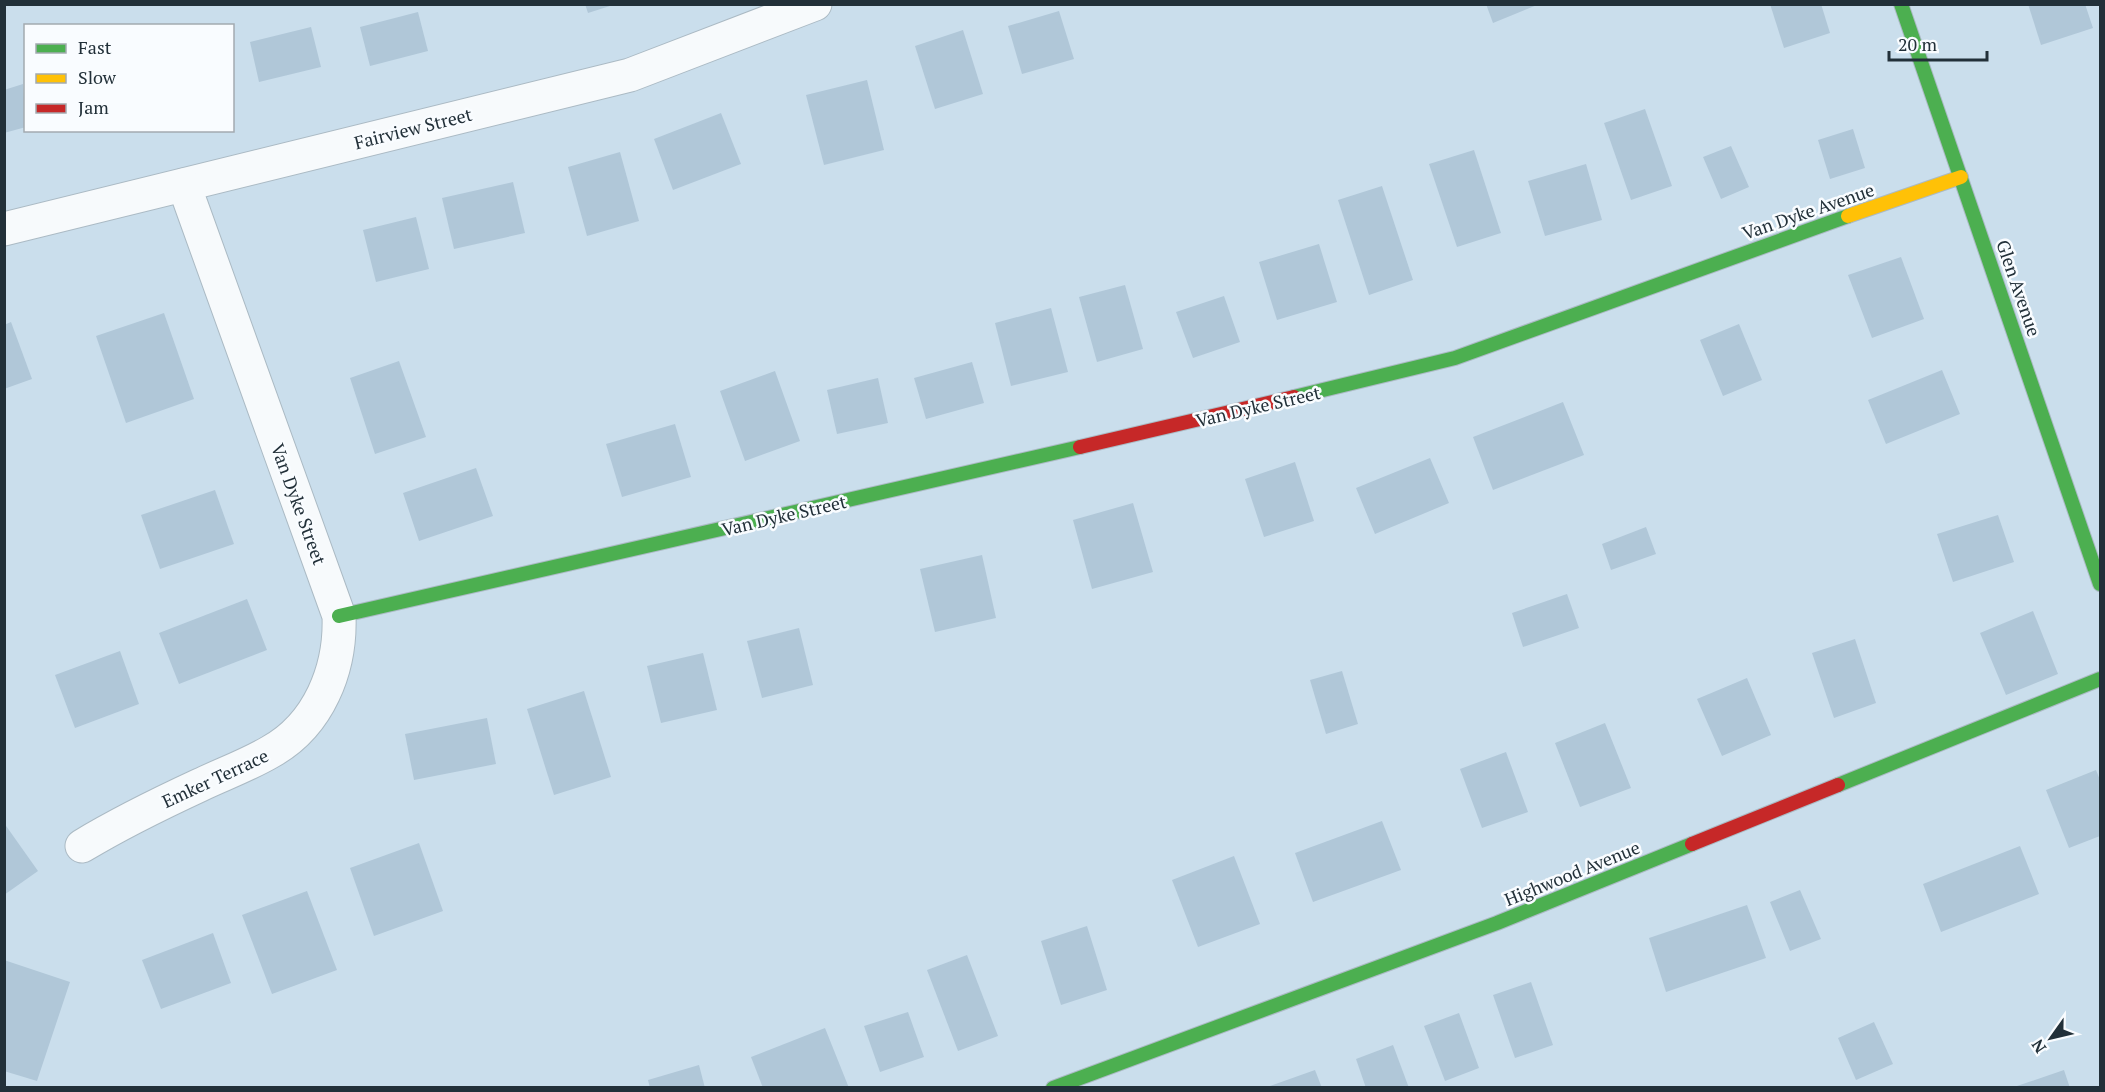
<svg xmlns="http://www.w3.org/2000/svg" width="2105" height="1092" font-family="'PT Serif',serif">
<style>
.building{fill:#b0c7d8}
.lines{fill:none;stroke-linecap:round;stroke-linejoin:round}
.street-casing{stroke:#abbac4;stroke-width:35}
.fast-casing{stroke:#abbac4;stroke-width:16}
.slow-casing{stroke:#abbac4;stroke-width:16}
.jam-casing{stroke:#abbac4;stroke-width:16}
.street{stroke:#f7fafc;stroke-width:33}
.fast{stroke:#4caf50;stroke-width:14}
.slow{stroke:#ffc107;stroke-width:14}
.jam{stroke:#c62828;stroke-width:14}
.labels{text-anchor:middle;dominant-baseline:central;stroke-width:5;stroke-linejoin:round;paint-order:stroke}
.street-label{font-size:18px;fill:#223039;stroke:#f9fcff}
</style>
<rect width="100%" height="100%" fill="#cadeec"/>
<g class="building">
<polygon points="585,4 613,4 613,5 588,13"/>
<polygon points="1486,4 1537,4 1537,5 1493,23"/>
<polygon points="1770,4 1821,4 1830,33 1784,48"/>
<polygon points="2028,4 2085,4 2093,28 2041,45"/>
<polygon points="1059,11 1074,59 1022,74 1008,26"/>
<polygon points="418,12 428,51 370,66 360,27"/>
<polygon points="311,27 321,67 259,82 250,42"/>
<polygon points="963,30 983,94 935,109 915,46"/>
<polygon points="867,80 884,150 824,165 806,95"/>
<polygon points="23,84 26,127 4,133 4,90"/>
<polygon points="1645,109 1672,186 1631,200 1604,123"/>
<polygon points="721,113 741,164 673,190 654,139"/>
<polygon points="1853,129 1865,168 1830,179 1818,140"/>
<polygon points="1731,146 1749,187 1721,199 1703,157"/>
<polygon points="1474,150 1501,233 1457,247 1429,164"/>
<polygon points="620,152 639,221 587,236 568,167"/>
<polygon points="1586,164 1602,220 1545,236 1528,181"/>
<polygon points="513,182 525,233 454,249 442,198"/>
<polygon points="1382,186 1413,280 1369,295 1338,200"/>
<polygon points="416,217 429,269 376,282 363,230"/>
<polygon points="1319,244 1337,302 1277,320 1259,262"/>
<polygon points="1901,257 1924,319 1872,338 1848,275"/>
<polygon points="1125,285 1143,349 1097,362 1079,297"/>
<polygon points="1224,296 1240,342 1193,358 1176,312"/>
<polygon points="1051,308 1068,372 1011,386 995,323"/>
<polygon points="164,313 194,399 126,423 96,336"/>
<polygon points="11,322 32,379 4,389 4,325"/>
<polygon points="1739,324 1762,380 1723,396 1700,340"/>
<polygon points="399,361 426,437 375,454 350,378"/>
<polygon points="972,362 984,403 926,419 914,378"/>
<polygon points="1942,370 1960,414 1886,444 1868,400"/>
<polygon points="775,371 800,441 745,461 720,391"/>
<polygon points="878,378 888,423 837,434 827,390"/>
<polygon points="1563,402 1584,455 1493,490 1473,437"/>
<polygon points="675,424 691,477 622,497 606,444"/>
<polygon points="1430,458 1449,503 1375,534 1356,488"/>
<polygon points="1295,462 1314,521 1264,537 1245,479"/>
<polygon points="476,468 493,516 419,541 403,493"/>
<polygon points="215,490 234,544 160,569 141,515"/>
<polygon points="1133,503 1153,572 1092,589 1073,520"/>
<polygon points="1998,515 2014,562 1953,582 1937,534"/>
<polygon points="1646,527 1656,554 1611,570 1602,544"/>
<polygon points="982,555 996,618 935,632 920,569"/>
<polygon points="1567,594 1579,628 1523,647 1512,613"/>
<polygon points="247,599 267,650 179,684 159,633"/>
<polygon points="2033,611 2058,674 2006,695 1980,633"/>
<polygon points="799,628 813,685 762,698 747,641"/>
<polygon points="1855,639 1876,703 1834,718 1812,653"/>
<polygon points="120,651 139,704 75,728 55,675"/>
<polygon points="703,653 717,710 661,723 647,666"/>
<polygon points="1342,671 1358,724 1326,734 1310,680"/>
<polygon points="1747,678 1771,735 1722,756 1697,699"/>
<polygon points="584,691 611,777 554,795 527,709"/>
<polygon points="487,718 496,764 414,780 405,734"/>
<polygon points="1605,723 1631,788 1580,807 1555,743"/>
<polygon points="1506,752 1528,812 1482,828 1460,769"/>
<polygon points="2096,770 2100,780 2100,836 2069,848 2046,790"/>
<polygon points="1382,821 1401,870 1313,902 1295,853"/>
<polygon points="4,823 38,871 4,895"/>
<polygon points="419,843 443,911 374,936 350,868"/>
<polygon points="2020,846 2039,894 1941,932 1923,884"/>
<polygon points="1234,856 1260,924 1198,947 1172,880"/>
<polygon points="1800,890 1821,939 1790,951 1770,902"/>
<polygon points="307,891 337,970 272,994 242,915"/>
<polygon points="1747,905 1766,958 1666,992 1649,938"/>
<polygon points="1087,926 1107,990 1061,1005 1041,941"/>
<polygon points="213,933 231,983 161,1009 142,960"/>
<polygon points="967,955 998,1036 958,1051 927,970"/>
<polygon points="4,960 70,982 37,1081 4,1071"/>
<polygon points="1531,982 1553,1045 1515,1058 1493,995"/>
<polygon points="908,1012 924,1057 880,1072 864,1026"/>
<polygon points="1459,1013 1479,1068 1445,1081 1424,1026"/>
<polygon points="1874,1022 1893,1064 1856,1080 1838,1038"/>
<polygon points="825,1028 849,1088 763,1088 751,1057"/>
<polygon points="1393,1045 1409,1088 1366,1088 1356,1059"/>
<polygon points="699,1065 705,1088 650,1088 648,1080"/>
<polygon points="1315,1070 1322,1088 1267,1088 1267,1087"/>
<polygon points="2064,1070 2070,1088 2014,1088 2014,1087"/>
</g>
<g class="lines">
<g class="street-casing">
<g id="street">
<polyline points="4,229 630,75 815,4"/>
<path d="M82,846C120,823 159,804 200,785C223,774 248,765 270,752C319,725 341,669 339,616L184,185"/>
</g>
</g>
<g class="fast-casing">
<g id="fast">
<polyline points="1901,4 2100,584"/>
<polyline points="1294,397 1455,358 1848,216"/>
<polyline points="339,616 1080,447"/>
<polyline points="1838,785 2100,679"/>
<polyline points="1053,1088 1497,923 1692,844"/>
</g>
</g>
<g class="slow-casing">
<polyline id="slow" points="1848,216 1961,177"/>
</g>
<g class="jam-casing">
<g id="jam">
<polyline points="1080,447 1294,397"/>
<polyline points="1692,844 1838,785"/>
</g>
</g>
<use href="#street" class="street"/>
<use href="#fast" class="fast"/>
<use href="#slow" class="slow"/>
<use href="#jam" class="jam"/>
</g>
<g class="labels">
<g class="street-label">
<text transform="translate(413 128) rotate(-14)">Fairview Street</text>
<text transform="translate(1808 211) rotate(-19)">Van Dyke Avenue</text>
<text transform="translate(2019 288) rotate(71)">Glen Avenue</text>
<text transform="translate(1258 406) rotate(-13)">Van Dyke Street</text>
<text transform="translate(299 504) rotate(70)">Van Dyke Street</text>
<text transform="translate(784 515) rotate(-13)">Van Dyke Street</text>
<text transform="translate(215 778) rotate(-25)">Emker Terrace</text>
<text transform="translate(1572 873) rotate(-22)">Highwood Avenue</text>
</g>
</g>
<rect width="2105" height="1092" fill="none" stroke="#223039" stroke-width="12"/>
<rect x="24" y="24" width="210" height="108" fill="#f9fcff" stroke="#a3aab0" stroke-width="1.5"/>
<rect x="36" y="44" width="30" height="9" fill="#4caf50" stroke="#a3aab0" stroke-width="1.5"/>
<text x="78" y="54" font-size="18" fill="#223039">Fast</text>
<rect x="36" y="74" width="30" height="9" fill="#ffc107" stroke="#a3aab0" stroke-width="1.5"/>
<text x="78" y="84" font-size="18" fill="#223039">Slow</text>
<rect x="36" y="104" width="30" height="9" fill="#c62828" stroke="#a3aab0" stroke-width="1.5"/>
<text x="78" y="114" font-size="18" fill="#223039">Jam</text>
<g transform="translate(2051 1038) rotate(236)" stroke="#f9fcff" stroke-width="4.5" paint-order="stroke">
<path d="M0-4.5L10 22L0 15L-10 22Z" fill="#223039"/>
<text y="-9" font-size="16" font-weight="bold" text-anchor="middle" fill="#223039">N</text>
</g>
<path d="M1889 51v9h98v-9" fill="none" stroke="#223039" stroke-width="3"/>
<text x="1898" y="51" font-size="18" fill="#223039" stroke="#f9fcff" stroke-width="4.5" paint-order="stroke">20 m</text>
</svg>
